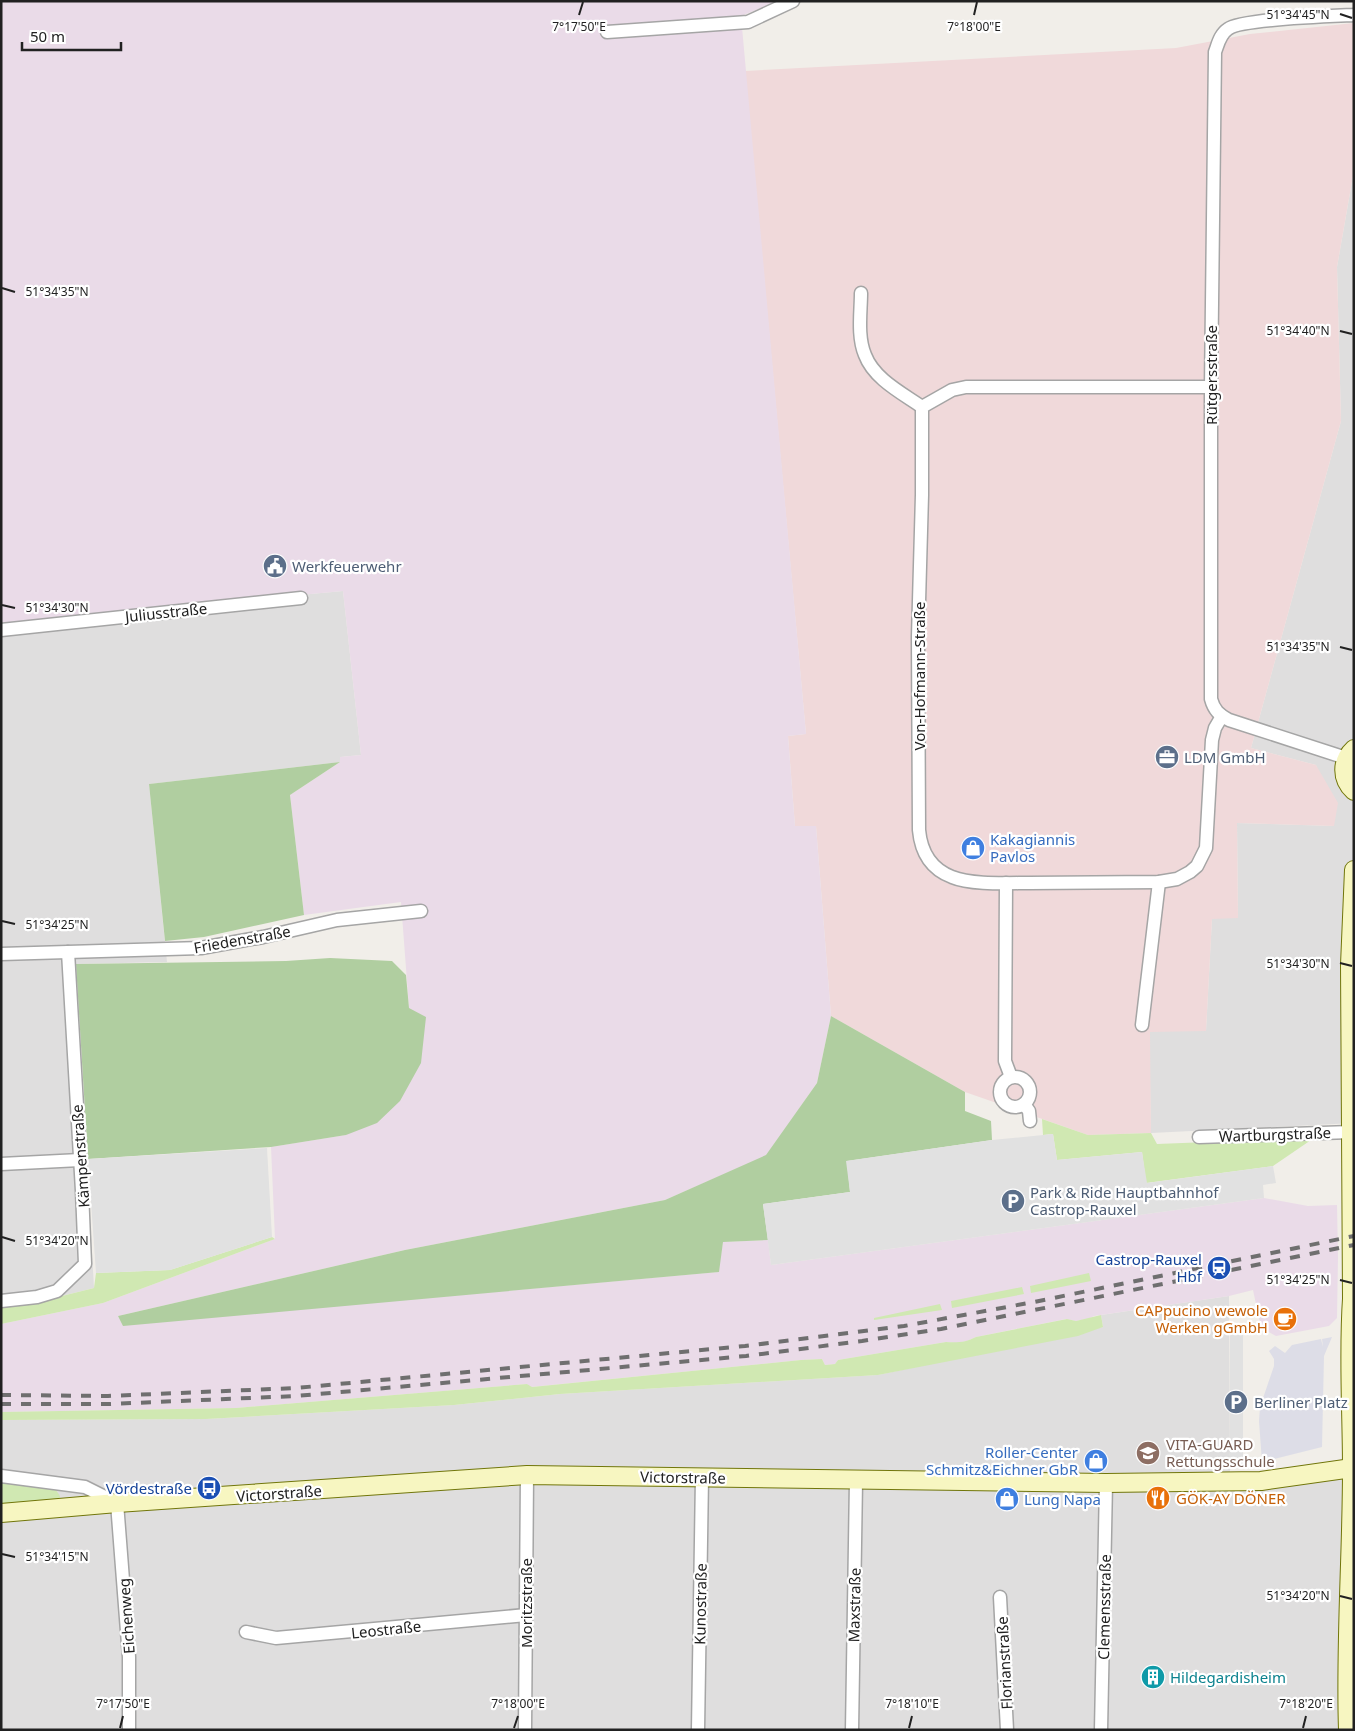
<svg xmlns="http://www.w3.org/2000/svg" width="1355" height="1731" font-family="'Noto Sans',sans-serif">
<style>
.residential{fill:#dfdede}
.commercial{fill:#f0d9da}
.industrial{fill:#eadbe8}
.grass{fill:#d0e8b2}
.forest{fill:#b0cea0}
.parking{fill:#e1e1e1}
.plaza{fill:#dddde7}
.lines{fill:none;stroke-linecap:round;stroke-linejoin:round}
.street-casing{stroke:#a5a5a5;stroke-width:15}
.secondary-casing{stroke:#71760a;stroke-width:20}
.street{stroke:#fff;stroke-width:12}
.secondary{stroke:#f7f6c1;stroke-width:18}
.rail{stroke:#6f6f6f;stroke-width:4;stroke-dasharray:10 10;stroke-linecap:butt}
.ticks{fill:none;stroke:#212121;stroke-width:2}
.labels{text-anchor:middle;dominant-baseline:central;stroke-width:4.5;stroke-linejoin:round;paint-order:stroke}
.street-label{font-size:15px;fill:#212121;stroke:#fff}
.service-label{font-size:15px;fill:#4e5e75;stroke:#fff;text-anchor:start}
.shop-label{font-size:15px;fill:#366cbe;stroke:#fff;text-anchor:start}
.transit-label{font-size:15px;fill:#164399;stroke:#fff;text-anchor:end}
.food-label{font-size:15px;fill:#c56008;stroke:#fff;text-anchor:end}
.education-label{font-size:15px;fill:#785e54;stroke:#fff;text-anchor:start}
.culture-label{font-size:15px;fill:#0d838f;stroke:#fff;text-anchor:start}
.ticks-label{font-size:12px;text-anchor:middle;fill:#212121;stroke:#fff;stroke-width:4.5;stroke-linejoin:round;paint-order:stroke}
</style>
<rect width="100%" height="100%" fill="#f1eee9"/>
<g class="residential">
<polygon points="1354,170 1354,1123 1151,1133 1149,1031 1206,1031 1212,918 1238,918 1237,823 1334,826 1316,765 1251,748 1341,421 1337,267"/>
<polygon points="343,591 361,755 340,757 340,762 149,784 167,962 76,964 94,1288 42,1301 1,1306 1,623"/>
<polygon points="1229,1296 1230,1472 1354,1472 1354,1730 1,1730 1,1506 56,1490 1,1483 1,1420 206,1419 454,1405 560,1394 878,1375 1103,1327 1101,1315"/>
</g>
<polygon class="commercial" points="1354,23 1354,170 1337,267 1341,421 1251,748 1316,765 1338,803 1334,826 1237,823 1238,918 1212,919 1206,1031 1150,1032 1151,1133 1088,1135 965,1092 831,1016 816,826 795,826 788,736 806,734 745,71 1176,48 1250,34"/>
<polygon class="industrial" points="1,1 778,1 741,16 806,734 788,736 795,826 816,826 831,1016 817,1083 766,1156 665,1200 405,1250 118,1316 123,1325 718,1272 723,1242 768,1240 771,1265 1264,1198 1308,1206 1337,1205 1338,1257 1337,1318 1329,1326 1276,1336 1261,1328 1253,1290 1229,1296 1094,1316 1088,1319 1076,1321 1066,1319 976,1337 967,1341 957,1343 946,1342 838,1360 835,1364 825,1365 822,1359 801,1360 531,1387 527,1384 236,1408 1,1412 1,1324 103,1303 275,1239 271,1147 346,1135 409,1008 401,902 304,915 290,795 340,762 340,757 361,755 343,591 1,623"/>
<g class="grass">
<polygon points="1042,1119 1088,1135 1151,1133 1157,1144 1314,1138 1273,1166 1146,1183 1142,1152 1057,1160 1053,1134 1043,1135"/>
<polygon points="272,1237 275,1239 103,1303 1,1324 1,1306 42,1301 94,1288 96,1273 170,1270"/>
<polygon points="1089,1273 1091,1281 1031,1293 1030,1286"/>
<polygon points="1022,1287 1024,1294 952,1308 951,1301"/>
<polygon points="940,1304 942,1310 874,1320 874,1318"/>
<path d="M1101,1315L1103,1327L1078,1336L878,1375L560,1394L454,1405L206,1419L1,1420V1412L236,1408L527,1384L532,1387L801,1360L822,1359L825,1365L835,1364L838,1360L946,1342C958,1343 966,1342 976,1337L1067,1319L1076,1321Z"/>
<polygon points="1,1483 56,1490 60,1496 59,1500 1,1506"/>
</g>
<g class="forest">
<polygon points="340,762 290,795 304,915 204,937 165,941 149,784"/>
<polygon points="330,958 392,961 406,975 409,1008 426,1017 421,1063 400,1101 377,1123 346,1135 271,1147 88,1159 76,964 286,961"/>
<polygon points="831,1016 965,1092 965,1111 991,1121 992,1140 847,1161 850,1192 763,1204 768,1240 723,1242 719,1272 123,1326 118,1316 405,1250 665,1200 766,1155 817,1083"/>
</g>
<g class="parking">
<polygon points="1053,1134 1057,1160 1142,1152 1147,1183 1273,1166 1276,1183 1263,1185 1264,1198 771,1265 763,1204 850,1192 846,1161 992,1140"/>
<polygon points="267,1148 272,1237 170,1270 96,1273 88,1159"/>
<polygon points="1230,1332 1243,1332 1243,1466 1230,1465"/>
</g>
<polygon class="plaza" points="1332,1337 1324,1356 1322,1447 1262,1462 1259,1421 1260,1407 1274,1366 1274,1359 1269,1351 1275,1346 1285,1353 1292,1345 1321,1339 1323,1347 1322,1339"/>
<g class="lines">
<g class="street-casing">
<g id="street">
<polyline points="607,32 748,22 793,1"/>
<path d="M861,293C861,312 857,336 865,355C874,379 902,393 922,407"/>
<path d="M1211,387H966L952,390L922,407V495L918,637L919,830C921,852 931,869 952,877C971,885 1008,883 1029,883C1072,883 1116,882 1159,882L1177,879L1190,872L1197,866L1206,848L1212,740L1215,728L1222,716"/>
<polyline points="1,630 301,598"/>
<path d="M1346,758L1229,720C1219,715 1214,710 1211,699V387L1215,52C1218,44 1220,34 1228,29C1240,19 1333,16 1354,15"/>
<polyline points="1006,883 1005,1061 1011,1077"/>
<polyline points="1,954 201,948 263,937 337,920 421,911"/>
<polyline points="1142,1025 1159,882"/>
<circle cx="1015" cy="1092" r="15"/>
<polyline points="1024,1104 1029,1111 1030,1121"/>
<polyline points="1199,1137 1351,1132"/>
<polyline points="1,1164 80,1160"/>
<polyline points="1,1301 37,1297 57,1291 85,1264 82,1191 68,952"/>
<polyline points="1,1476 85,1487 117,1503 129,1657 129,1730"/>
<polyline points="1000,1597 1007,1730"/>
<polyline points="246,1632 276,1638 526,1615"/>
<polyline points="525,1730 527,1475"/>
<polyline points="698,1730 702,1477"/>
<polyline points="852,1730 856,1481"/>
<polyline points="1101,1730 1106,1483"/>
</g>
</g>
<g class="secondary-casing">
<g id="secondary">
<path d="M1354,749C1341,761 1341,779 1354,791"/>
<polyline points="1,1513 117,1503 527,1475 1106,1483 1261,1481 1352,1468"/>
<path d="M1348,1730C1345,1643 1352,1556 1352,1469C1352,1412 1348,1355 1352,1299L1350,965L1354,870"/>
</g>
</g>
<use href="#street" class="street"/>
<use href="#secondary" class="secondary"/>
<g class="rail">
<polyline points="1,1395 108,1396 296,1388 745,1346 904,1326 1034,1302 1354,1236"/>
<polyline points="1,1404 109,1404 296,1396 746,1356 862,1341 941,1329 1354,1245"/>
</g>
</g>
<path class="ticks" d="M1340,14L1352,18M579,15L583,2M974,15L977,2M2,288L15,292M1340,331L1352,334M2,605L15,608M1340,647L1352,650M2,921L15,924M1340,963L1352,966M2,1237L15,1241M1340,1280L1352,1283M2,1554L15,1557M1340,1596L1352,1599M120,1728L123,1716M514,1728L518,1716M909,1728L912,1716M1303,1728L1306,1716"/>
<defs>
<g id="civic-disc" transform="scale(1.25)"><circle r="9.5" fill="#5c6f8a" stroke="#fff"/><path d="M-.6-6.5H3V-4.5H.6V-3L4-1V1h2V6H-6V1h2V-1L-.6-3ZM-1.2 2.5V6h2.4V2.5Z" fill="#fff"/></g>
<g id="office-disc" transform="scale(1.25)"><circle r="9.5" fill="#5c6f8a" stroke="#fff"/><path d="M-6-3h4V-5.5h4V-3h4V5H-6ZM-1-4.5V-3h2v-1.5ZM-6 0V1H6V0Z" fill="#fff"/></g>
<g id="shop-disc" transform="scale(1.25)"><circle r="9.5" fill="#3f7fe0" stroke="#fff"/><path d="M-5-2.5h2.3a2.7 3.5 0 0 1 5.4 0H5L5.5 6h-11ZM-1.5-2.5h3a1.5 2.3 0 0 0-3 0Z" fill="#fff"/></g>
<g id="parking-disc" transform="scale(1.25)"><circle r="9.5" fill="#5c6f8a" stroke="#fff"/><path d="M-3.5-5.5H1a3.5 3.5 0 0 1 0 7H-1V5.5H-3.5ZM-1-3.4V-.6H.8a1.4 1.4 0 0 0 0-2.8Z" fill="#fff"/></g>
<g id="station-disc" transform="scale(1.25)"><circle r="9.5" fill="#1a4fb4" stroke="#fff"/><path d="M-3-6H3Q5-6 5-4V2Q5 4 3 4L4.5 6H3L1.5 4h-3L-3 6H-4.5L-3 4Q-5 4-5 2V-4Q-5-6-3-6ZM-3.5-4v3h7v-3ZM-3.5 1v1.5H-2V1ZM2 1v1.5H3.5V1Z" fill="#fff"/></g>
<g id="cafe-disc" transform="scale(1.25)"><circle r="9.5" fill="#e8710a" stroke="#fff"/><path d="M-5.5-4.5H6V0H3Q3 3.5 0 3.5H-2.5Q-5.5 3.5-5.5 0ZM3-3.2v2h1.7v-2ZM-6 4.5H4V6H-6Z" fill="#fff"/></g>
<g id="school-disc" transform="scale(1.25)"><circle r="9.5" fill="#8d6e63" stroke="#fff"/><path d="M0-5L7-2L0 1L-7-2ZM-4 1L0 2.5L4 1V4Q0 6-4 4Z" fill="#fff"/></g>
<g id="bus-disc" transform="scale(1.25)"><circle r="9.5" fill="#1a4fb4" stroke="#fff"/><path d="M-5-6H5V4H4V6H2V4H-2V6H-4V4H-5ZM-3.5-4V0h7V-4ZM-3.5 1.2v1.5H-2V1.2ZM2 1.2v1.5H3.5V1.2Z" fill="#fff"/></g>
<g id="restaurant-disc" transform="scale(1.25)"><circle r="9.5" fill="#e8710a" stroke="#fff"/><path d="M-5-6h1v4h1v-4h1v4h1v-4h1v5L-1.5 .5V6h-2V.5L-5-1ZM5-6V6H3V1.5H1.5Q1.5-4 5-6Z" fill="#fff"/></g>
<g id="building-disc" transform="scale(1.25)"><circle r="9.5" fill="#0f9aa8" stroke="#fff"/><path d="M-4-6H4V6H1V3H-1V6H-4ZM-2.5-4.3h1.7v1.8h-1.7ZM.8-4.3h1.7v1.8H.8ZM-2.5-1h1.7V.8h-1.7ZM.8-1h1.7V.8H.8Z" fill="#fff"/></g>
</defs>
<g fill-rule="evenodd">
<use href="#civic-disc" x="275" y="566"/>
<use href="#office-disc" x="1167" y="757"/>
<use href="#shop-disc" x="973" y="848"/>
<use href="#parking-disc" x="1013" y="1201"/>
<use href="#station-disc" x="1219" y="1268"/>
<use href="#cafe-disc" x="1285" y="1319"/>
<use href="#parking-disc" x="1236" y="1402"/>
<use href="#school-disc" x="1148" y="1453"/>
<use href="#shop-disc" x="1096" y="1461"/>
<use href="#bus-disc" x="209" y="1488"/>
<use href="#restaurant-disc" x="1158" y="1498"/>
<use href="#shop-disc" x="1007" y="1499"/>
<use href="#building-disc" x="1153" y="1677"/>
</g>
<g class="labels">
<g class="street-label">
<text transform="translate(1211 375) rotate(-90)">Rütgersstraße</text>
<text transform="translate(166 612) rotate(-6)">Juliusstraße</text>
<text transform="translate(919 676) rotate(-90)">Von-Hofmann-Straße</text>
<text transform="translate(242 939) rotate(-10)">Friedenstraße</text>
<text transform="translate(1275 1134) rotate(-2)">Wartburgstraße</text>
<text transform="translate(80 1156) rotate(-94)">Kämpenstraße</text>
<text transform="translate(683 1477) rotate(1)">Victorstraße</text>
<text transform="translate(279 1493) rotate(-4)">Victorstraße</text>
<text transform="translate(526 1603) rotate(-90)">Moritzstraße</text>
<text transform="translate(700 1604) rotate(-89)">Kunostraße</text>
<text transform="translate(854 1605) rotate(-89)">Maxstraße</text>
<text transform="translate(1104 1607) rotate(-89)">Clemensstraße</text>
<text transform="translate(126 1616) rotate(-94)">Eichenweg</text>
<text transform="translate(386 1629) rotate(-6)">Leostraße</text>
<text transform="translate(1004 1663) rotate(-93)">Florianstraße</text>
</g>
<g class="service-label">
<text x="292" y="566">Werkfeuerwehr</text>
<text x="1184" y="757">LDM GmbH</text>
<text x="1030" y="1192">Park &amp; Ride Hauptbahnhof<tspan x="1030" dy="17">Castrop-Rauxel</tspan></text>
<text x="1254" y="1402">Berliner Platz</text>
</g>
<g class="shop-label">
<text x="990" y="839">Kakagiannis<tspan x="990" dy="17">Pavlos</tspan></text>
<text x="1078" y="1452" text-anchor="end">Roller-Center<tspan x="1078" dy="17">Schmitz&amp;Eichner GbR</tspan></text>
<text x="1024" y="1499">Lung Napa</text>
</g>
<g class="transit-label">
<text x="1202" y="1259">Castrop-Rauxel<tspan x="1202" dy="17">Hbf</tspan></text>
<text x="192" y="1488">Vördestraße</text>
</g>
<g class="food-label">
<text x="1268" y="1310">CAPpucino wewole<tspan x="1268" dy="17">Werken gGmbH</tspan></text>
<text x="1176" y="1498" text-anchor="start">GÖK-AY DÖNER</text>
</g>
<g class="education-label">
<text x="1166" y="1444">VITA-GUARD<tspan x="1166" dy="17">Rettungsschule</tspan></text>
</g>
<g class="culture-label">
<text x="1170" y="1677">Hildegardisheim</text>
</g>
</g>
<g class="ticks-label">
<text x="1298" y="19">51°34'45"N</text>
<text x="579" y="31">7°17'50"E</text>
<text x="974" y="31">7°18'00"E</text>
<text x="57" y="296">51°34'35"N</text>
<text x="1298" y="335">51°34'40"N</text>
<text x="57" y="612">51°34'30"N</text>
<text x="1298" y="651">51°34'35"N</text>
<text x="57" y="929">51°34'25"N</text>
<text x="1298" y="968">51°34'30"N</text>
<text x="57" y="1245">51°34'20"N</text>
<text x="1298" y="1284">51°34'25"N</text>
<text x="57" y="1561">51°34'15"N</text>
<text x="1298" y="1600">51°34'20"N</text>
<text x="123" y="1708">7°17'50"E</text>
<text x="518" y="1708">7°18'00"E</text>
<text x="912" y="1708">7°18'10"E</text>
<text x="1306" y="1708">7°18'20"E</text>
</g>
<rect width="1355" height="1731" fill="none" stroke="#212121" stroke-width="5"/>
<path d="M22 42v8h99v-8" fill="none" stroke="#212121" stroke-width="2.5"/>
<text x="30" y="42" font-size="15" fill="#212121" stroke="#ffffff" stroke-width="4" paint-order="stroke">50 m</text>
</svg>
